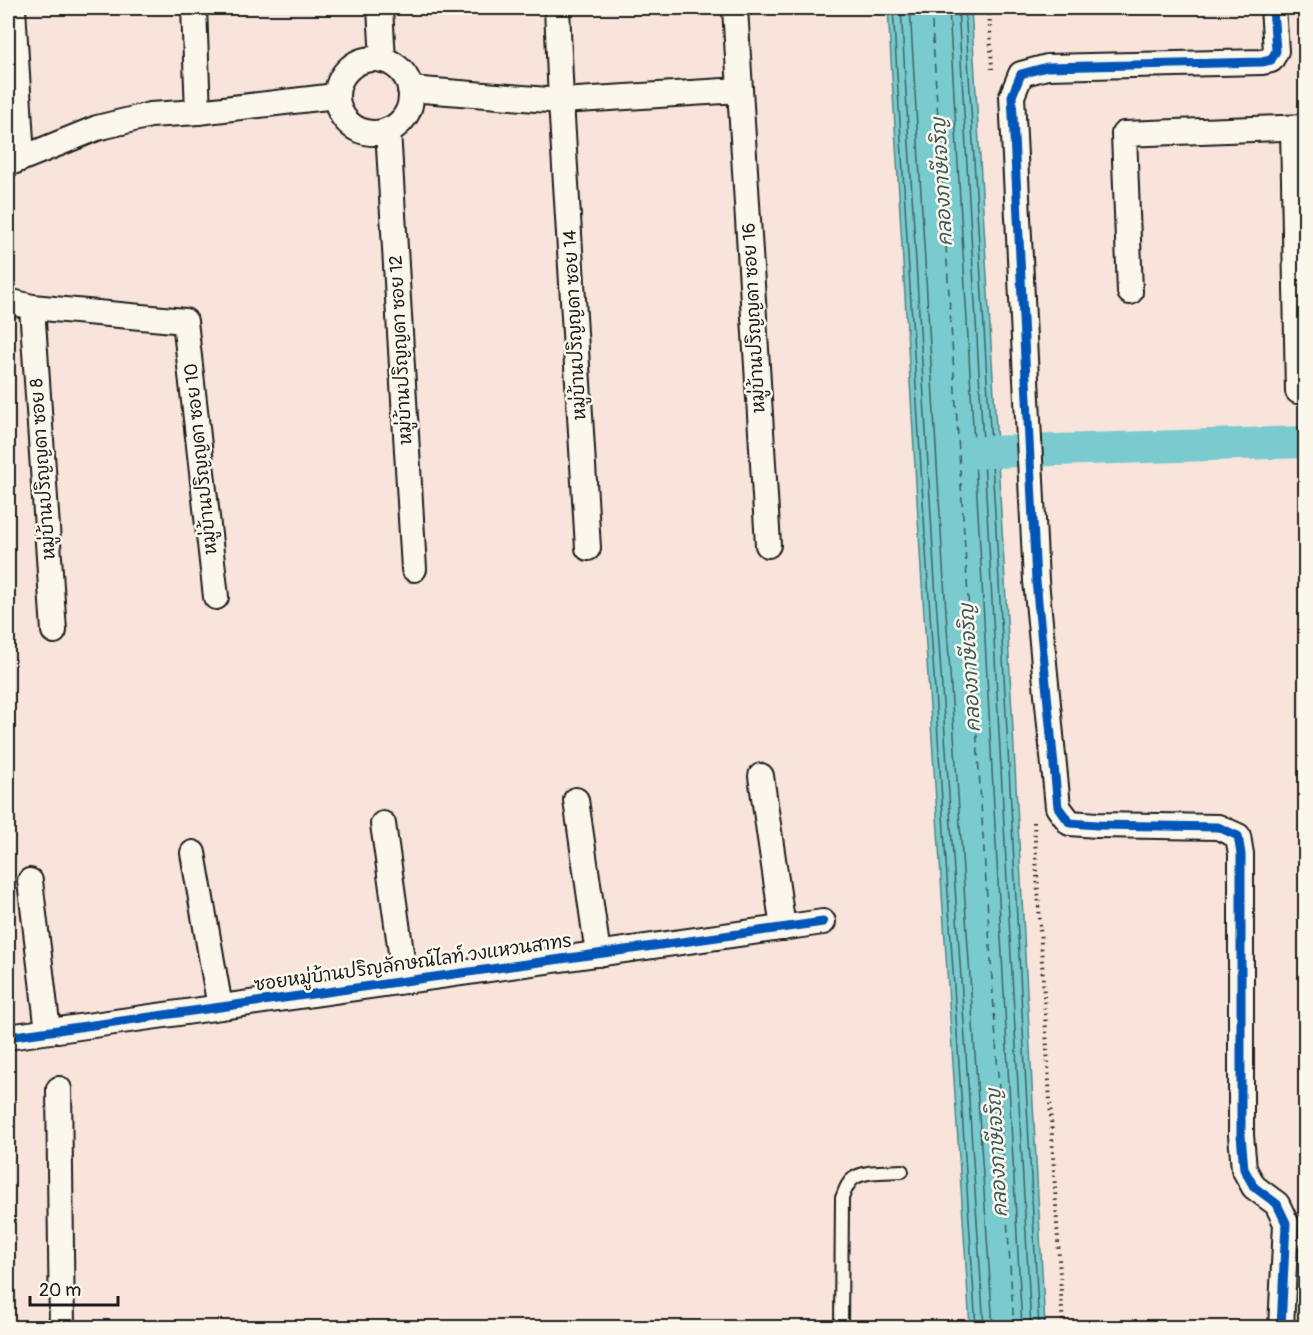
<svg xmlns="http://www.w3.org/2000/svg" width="1313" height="1335" font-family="Pangolin,'Playpen Sans Thai',sans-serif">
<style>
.water{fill:#79cbcf;stroke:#548587;stroke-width:1.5}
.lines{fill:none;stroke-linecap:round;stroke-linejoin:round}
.shore{stroke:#416264;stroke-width:1.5}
.canal{stroke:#79cbcf;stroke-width:32}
.ferry{stroke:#3d595b;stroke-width:1.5;stroke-dasharray:8 6;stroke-linecap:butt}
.lane-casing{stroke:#1c1c1c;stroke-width:16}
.street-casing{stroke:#1c1c1c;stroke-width:28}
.path{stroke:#1c1c1c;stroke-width:4;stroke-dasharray:1.5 4.5;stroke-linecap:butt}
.lane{stroke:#fbf7ec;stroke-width:12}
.street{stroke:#fbf7ec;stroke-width:24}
.cycleway-casing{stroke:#fbf7ec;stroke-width:13}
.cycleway{stroke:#0057b8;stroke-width:9}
.labels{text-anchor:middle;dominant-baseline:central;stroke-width:5;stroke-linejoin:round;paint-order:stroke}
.street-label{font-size:18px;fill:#1c1c1c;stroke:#fbf7ec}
.water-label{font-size:20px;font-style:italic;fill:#3d595b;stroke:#fbf7ec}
</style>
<rect width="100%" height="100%" fill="#f9e4db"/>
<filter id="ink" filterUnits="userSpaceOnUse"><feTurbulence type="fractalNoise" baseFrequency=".0167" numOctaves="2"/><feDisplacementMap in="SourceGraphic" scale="12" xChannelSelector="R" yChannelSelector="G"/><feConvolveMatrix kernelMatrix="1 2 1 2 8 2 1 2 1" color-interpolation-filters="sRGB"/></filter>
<g filter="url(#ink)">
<polygon class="water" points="888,8 971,8 1004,563 1045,1327 970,1327 921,568"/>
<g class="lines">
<g class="shore">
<polyline points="893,8 927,567 976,1328"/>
<polyline points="901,8 934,567 984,1328"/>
<polyline points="910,8 943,566 993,1328"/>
<polyline points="949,8 981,565 1022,1328"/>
<polyline points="958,8 990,564 1031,1328"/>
<polyline points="965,8 998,564 1039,1328"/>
</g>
<polyline class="canal" points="958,453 1306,442"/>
<polyline class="ferry" points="931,8 1014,1328"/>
<g class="lane-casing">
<path id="lane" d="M841,1328L842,1198C845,1191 847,1183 854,1178C867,1170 888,1172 902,1171"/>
</g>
<g class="street-casing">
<g id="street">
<polyline points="13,8 22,158"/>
<polyline points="194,8 198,112"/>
<polyline points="380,8 383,60"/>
<polyline points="557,8 561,101 588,548"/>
<polyline points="735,8 768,545"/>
<polyline points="1273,8 1276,51 1271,60 1262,62 1047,67 1021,74 1012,96 1036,581 1058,807 1070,823 1097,825 1218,827 1238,836 1241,854 1241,1135 1244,1169 1254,1187 1277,1204 1286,1223 1281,1328"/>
<circle cx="374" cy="96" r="37"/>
<polyline points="410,89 561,101 740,90"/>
<polyline points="1293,128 1298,391"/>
<polyline points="388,130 414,569"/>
<polyline points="8,164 97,128 150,115 198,112 336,96"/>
<polyline points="1130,292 1124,134 1306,127"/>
<polyline points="8,301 32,307 185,321 216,597"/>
<polyline points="32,307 54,631"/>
<polyline points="761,776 783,928"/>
<polyline points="576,800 598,954"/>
<polyline points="383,824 405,981"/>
<polyline points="193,853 220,1007"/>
<polyline points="30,881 48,1031"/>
<polyline points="8,1037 823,922"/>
<polyline points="59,1089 62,1328"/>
</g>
</g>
<g class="path">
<polyline points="989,8 992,69"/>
<polyline points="1034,822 1063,1328"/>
</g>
<use href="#lane" class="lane"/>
<use href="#street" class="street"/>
<g class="cycleway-casing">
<g id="cycleway">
<polyline points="1273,8 1276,51 1271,60 1262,62 1047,67 1021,74 1012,96 1036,581 1058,807 1070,823 1097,825 1218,827 1238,836 1241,854 1241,1135 1244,1169 1254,1187 1277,1204 1286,1223 1281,1328"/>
<polyline points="8,1037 823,922"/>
</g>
</g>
<use href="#cycleway" class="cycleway"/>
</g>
</g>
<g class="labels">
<g class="street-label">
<text transform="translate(754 318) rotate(-93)">หมู่บ้านปริญญดา ซอย 16</text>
<text transform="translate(575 325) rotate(-93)">หมู่บ้านปริญญดา ซอย 14</text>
<text transform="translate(401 350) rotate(-93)">หมู่บ้านปริญญดา ซอย 12</text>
<text transform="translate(201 459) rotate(-96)">หมู่บ้านปริญญดา ซอย 10</text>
<text transform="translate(43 469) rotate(-94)">หมู่บ้านปริญญดา ซอย 8</text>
<text transform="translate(413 963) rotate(-8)">ซอยหมู่บ้านปริญลักษณ์ไลท์ วงแหวนสาทร</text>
</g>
<g class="water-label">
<text transform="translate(942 182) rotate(-93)">คลองภาษีเจริญ</text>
<text transform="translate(970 668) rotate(-93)">คลองภาษีเจริญ</text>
<text transform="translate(997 1153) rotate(-93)">คลองภาษีเจริญ</text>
</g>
</g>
<rect width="1313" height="1335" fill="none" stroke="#fbf7ec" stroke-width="30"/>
<rect x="15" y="15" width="1283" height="1305" fill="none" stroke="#1c1c1c" stroke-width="2" filter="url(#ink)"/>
<path d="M30 1296v9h88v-9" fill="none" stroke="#1c1c1c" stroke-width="3"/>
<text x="39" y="1296" font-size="18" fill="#1c1c1c" stroke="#fbf7ec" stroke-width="4.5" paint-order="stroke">20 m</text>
</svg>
